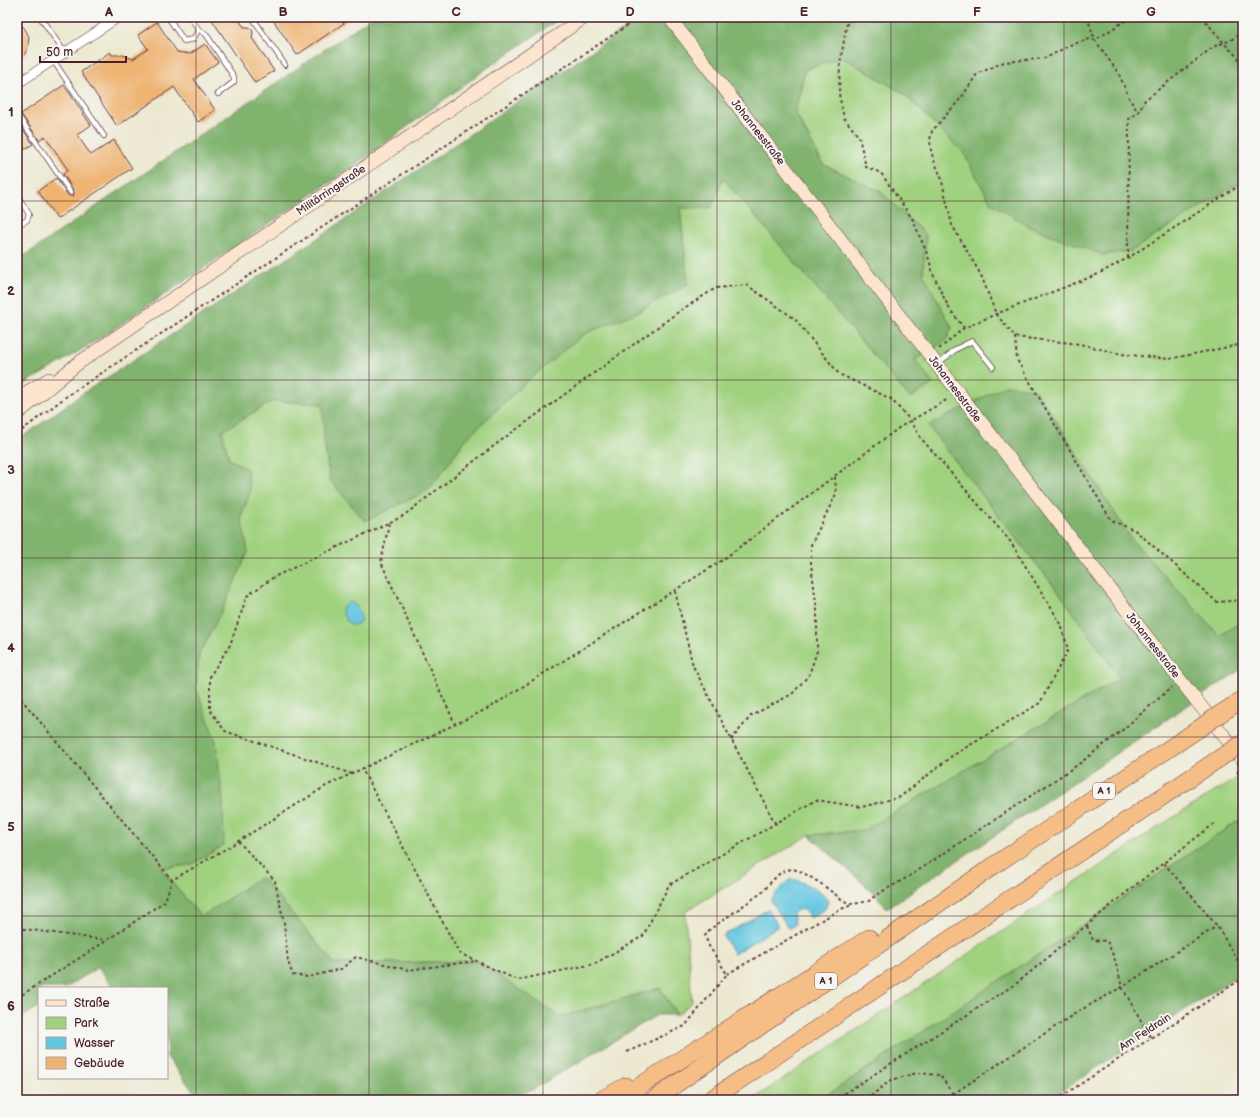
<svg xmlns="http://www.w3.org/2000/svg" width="1260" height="1117" font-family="'Balsamiq Sans',sans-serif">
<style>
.green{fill:#a0d17f;stroke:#757855}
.forest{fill:#80b36e;stroke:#65694c}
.water{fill:#62c6df;stroke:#567285}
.building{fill:#efb372}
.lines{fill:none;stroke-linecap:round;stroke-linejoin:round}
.service-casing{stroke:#623d44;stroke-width:6}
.minor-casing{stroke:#623d44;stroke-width:10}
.secondary-casing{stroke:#623d44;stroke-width:14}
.motorway-casing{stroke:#623d44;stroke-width:18}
.path{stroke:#623d44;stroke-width:2;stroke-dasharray:3 3;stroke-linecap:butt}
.service{stroke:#fff;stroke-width:4.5}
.minor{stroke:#fff;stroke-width:9}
.secondary{stroke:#fbe5cf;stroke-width:13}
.motorway{stroke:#f6be87;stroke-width:17}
.motorway-bridge-casing{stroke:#623d44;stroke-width:18;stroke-linecap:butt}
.motorway-bridge{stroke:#f6be87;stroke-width:17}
.grid{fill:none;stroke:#4a1f2b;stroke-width:1;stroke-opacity:0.55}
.labels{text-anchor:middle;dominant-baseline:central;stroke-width:4;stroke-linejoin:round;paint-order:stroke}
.shield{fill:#f6f6f2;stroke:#7e6067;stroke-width:1}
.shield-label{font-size:10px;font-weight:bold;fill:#4a1f2b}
.street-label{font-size:11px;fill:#4a1f2b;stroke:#f6f6f2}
.neatline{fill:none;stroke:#4a1f2b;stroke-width:1.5}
.grid-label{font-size:13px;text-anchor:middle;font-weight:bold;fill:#4a1f2b}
</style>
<rect width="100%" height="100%" fill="#f6f6f2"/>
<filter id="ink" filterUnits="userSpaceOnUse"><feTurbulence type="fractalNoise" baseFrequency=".025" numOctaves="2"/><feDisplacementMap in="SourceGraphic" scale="8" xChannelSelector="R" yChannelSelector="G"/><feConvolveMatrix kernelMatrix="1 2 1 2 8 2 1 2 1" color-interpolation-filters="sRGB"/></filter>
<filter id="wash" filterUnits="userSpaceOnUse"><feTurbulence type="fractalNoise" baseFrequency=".012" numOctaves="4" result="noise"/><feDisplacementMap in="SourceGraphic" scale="16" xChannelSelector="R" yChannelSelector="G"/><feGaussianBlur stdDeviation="0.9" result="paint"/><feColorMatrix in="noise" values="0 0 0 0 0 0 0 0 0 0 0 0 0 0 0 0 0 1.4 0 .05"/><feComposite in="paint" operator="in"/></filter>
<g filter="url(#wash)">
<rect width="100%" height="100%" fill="#ece8d0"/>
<g class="green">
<polygon points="842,57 903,93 963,152 991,203 1131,251 1243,180 1243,620 1220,636 1132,540 1050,411 928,426 1064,599 1120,678 864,830 809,835 685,912 692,1002 677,1015 660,988 560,1017 477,961 335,964 261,877 201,917 160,868 191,865 202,705 195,687 199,655 224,606 248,552 241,517 250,492 229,459 222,431 273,401 323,404 324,440 330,480 365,521 429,490 466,439 527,381 584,334 637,312 688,284 680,208 723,178 910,398 915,360 946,340 952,328 923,273 926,235 880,191 823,164 795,112 805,69"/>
<polygon points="1237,778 1243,785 1243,818 820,1100 752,1100 1080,879 1169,820"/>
</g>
<g class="forest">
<polygon points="372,17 562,17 490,66 351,168 108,333 55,366 17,388 17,261"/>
<polygon points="642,17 1243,17 1243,180 1131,251 1103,255 1028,226 991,203 963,152 903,93 842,57 805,70 795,112 822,164 880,191 926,235 923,273 952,328 946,340 915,360 933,384 910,398 723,178 712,208 680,208 688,284 637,312 584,334 527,381 466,439 429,490 365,521 330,480 324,440 323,404 273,401 222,431 229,459 247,469 250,492 241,517 248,552 224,606 199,655 196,687 216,741 223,802 224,845 191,865 160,868 201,917 261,877 335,964 477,961 560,1017 660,988 677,1015 657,1015 532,1090 502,1100 229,1100 193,1091 167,1057 167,988 114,988 98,967 66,988 39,988 39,1006 17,1021 17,441 82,394 312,242"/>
<polygon points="1006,385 1033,389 1050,411 1132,540 1220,636 1243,620 1243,668 887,908 882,903 876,895 809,835 864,830 1120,678 1064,599 928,426"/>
<polygon points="1243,818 1243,972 1047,1100 820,1100"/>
</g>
<g class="water">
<path d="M350,602C358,605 360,612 361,619L358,624L351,625L347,622L342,612L343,606Z"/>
<polygon points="789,880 797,880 810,886 824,895 828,902 825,909 810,918 803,909 798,910 793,913 795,924 789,929 771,901 777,892"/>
<polygon points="768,909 778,926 734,954 723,936"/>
</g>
<g id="blocks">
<g class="building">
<polygon points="210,17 237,17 244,27 248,27 251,28 253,32 252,38 274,71 255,83"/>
<polygon points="271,17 353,17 297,55"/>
<polygon points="17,21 25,29 29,37 28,46 25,54 17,62"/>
<polygon points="157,22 177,52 190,54 205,44 218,62 194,79 215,110 198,122 174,87 117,126 81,72 110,52 112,55 123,55 133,59 148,49 138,35"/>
<polygon points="64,85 91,125 77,135 91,155 114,140 132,168 57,219 38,191 56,178 68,195 70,196 73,196 74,194 74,191 63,174 68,170 45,136 39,140 21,114"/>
<polygon points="17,121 33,144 17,154"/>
</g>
</g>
</g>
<g filter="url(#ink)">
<use href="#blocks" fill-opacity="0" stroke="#623d44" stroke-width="1"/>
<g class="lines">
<g class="service-casing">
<g id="service">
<polyline points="40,17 65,53"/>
<polyline points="168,17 184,41 194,39 198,29 191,17"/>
<polyline points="252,17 285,65"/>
<polyline points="198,29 206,34 234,77 234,82 218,94"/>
<polyline points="53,60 104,136"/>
<polyline points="17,114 71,193"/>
<polyline points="17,195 29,214 27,220 17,226"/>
<polyline points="938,364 956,349 972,341 993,367"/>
</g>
</g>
<g class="minor-casing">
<polyline id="minor" points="17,84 119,17"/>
</g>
<g class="secondary-casing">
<g id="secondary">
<polyline points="669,17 1181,681 1243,760"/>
<polyline points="17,398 49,379"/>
<polyline points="17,414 77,364 585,17"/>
</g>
</g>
<g class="motorway-casing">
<g id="motorway">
<polyline points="1220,714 1243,699"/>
<polyline points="601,1100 626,1086"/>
<polyline points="618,1100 869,938"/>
<polyline points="653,1100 999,862 1197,730"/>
<polyline points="710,1100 1220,758"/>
</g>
</g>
<g class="path">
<polyline points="649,17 655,21 658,25"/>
<polyline points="848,17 840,64 839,94 844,118 859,137 866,167 881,173 913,220 928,256 933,274 942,294 949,308 964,328"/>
<polyline points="1087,17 1095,40 1119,74 1130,100 1138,112"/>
<polyline points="1131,17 1095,40 1090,39 1070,45 1046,58 1004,62 977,74 962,97 932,131 930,140 931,150 933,158 941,177 952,225 981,275 996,314 1015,337 1080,344 1121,354 1169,359 1243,344"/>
<polyline points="1202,17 1223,42 1243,63"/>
<polyline points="637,19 642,17"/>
<polyline points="1128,258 1129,119 1138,112 1145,100 1213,47 1231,40 1243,31"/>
<polyline points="1015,337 1017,360 1111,520 1136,531 1217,602 1243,600"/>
<polyline points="939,349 964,328 996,314 1096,275 1128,258 1243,183"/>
<polyline points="17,434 67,396 637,19 637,17"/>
<polyline points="389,523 381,562 455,724"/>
<polyline points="675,591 693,666 775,823"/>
<polyline points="17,694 172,880 229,847 326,786 489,708 721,561 900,427 948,399"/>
<polyline points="731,740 751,716 792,694 809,675 817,651 817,610 811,564 811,545 836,494 835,477"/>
<polyline points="1237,771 1243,779"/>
<polyline points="352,774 225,731 210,710 210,676 230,645 247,596 274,577 403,516 499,442 681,310 716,288 747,285 795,319 839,374 891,399 911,421 920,437 1010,541 1061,624 1068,650 1040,703 952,756 900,797 862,807 816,800 669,885 643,936 594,964 517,980 459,953 362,769"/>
<polyline points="238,841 275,881 284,923 288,962 293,975 308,977 341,969 356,957 408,970 476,961"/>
<polyline points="1164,863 1217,926 1243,969"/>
<polyline points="1087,926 1093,940 1107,941 1115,960 1122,987 1151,1038"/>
<polyline points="17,928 105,940"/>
<polyline points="727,974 841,909 852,905"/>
<polyline points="17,998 106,941 165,901 172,880"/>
<polyline points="627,1052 685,1026 727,974 709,946 705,936 709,930 764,891 769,884 780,873 786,870 793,869 802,872 820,883 844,901 853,904 869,901 876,895 908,877 1079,764 1120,732 1172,687"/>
<polyline points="953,1094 1079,1011 1122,987 1217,926"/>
<polyline points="834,1100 1017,983 1133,887 1215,823"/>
<polyline points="866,1100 891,1080 917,1073 940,1075 957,1100"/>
<polyline points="1056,1100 1243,978"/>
</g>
<use href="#service" class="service"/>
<use href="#minor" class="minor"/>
<use href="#secondary" class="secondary"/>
<use href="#motorway" class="motorway"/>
<g class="motorway-bridge-casing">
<g id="motorway-bridge">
<polyline points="1197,730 1220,714"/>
<polyline points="1220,758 1243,743"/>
</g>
</g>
<use href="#motorway-bridge" class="motorway-bridge"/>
</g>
</g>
<path class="grid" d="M196,17V1100M369,17V1100M543,17V1100M717,17V1100M891,17V1100M1064,17V1100M17,201H1243M17,380H1243M17,558H1243M17,737H1243M17,916H1243"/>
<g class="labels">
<g class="shield">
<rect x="1093" y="783" width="22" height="16" rx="3"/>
<rect x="815" y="973" width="22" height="16" rx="3"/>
</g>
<g class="shield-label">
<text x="1104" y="791">A 1</text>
<text x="826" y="981">A 1</text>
</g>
<g class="street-label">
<text transform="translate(758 132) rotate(52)">Johannesstraße</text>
<text transform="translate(331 190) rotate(-34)">Militärringstraße</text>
<text transform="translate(955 389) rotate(53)">Johannesstraße</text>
<text transform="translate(1153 645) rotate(52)">Johannesstraße</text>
<text transform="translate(1145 1032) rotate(-33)">Am Feldrain</text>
</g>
</g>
<rect width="1260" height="1117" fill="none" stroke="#f6f6f2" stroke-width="44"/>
<rect x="38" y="987" width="130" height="92" fill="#f6f6f2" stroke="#b1a0a2"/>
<rect x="46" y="1000" width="20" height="6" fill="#fbe5cf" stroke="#b1a0a2"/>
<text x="74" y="1007" font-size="12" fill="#4a1f2b">Straße</text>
<rect x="46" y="1017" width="20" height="12" fill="#a0d17f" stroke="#b1a0a2"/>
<text x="74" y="1027" font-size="12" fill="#4a1f2b">Park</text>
<rect x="46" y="1037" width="20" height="12" fill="#62c6df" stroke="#b1a0a2"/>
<text x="74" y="1047" font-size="12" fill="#4a1f2b">Wasser</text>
<rect x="46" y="1057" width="20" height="12" fill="#efb372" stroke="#b1a0a2"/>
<text x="74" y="1067" font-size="12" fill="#4a1f2b">Gebäude</text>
<path d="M40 56v6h86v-6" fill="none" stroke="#4a1f2b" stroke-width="2"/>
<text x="46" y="56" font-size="12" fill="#4a1f2b" stroke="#f6f6f2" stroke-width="3" paint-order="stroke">50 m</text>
<rect x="22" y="22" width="1216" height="1073" class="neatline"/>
<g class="grid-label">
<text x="109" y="16">A</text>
<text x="283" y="16">B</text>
<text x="456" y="16">C</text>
<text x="630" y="16">D</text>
<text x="804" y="16">E</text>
<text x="977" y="16">F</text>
<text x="1151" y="16">G</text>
<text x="11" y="116">1</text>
<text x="11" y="295">2</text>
<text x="11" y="474">3</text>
<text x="11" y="652">4</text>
<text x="11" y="831">5</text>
<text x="11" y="1010">6</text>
</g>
</svg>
